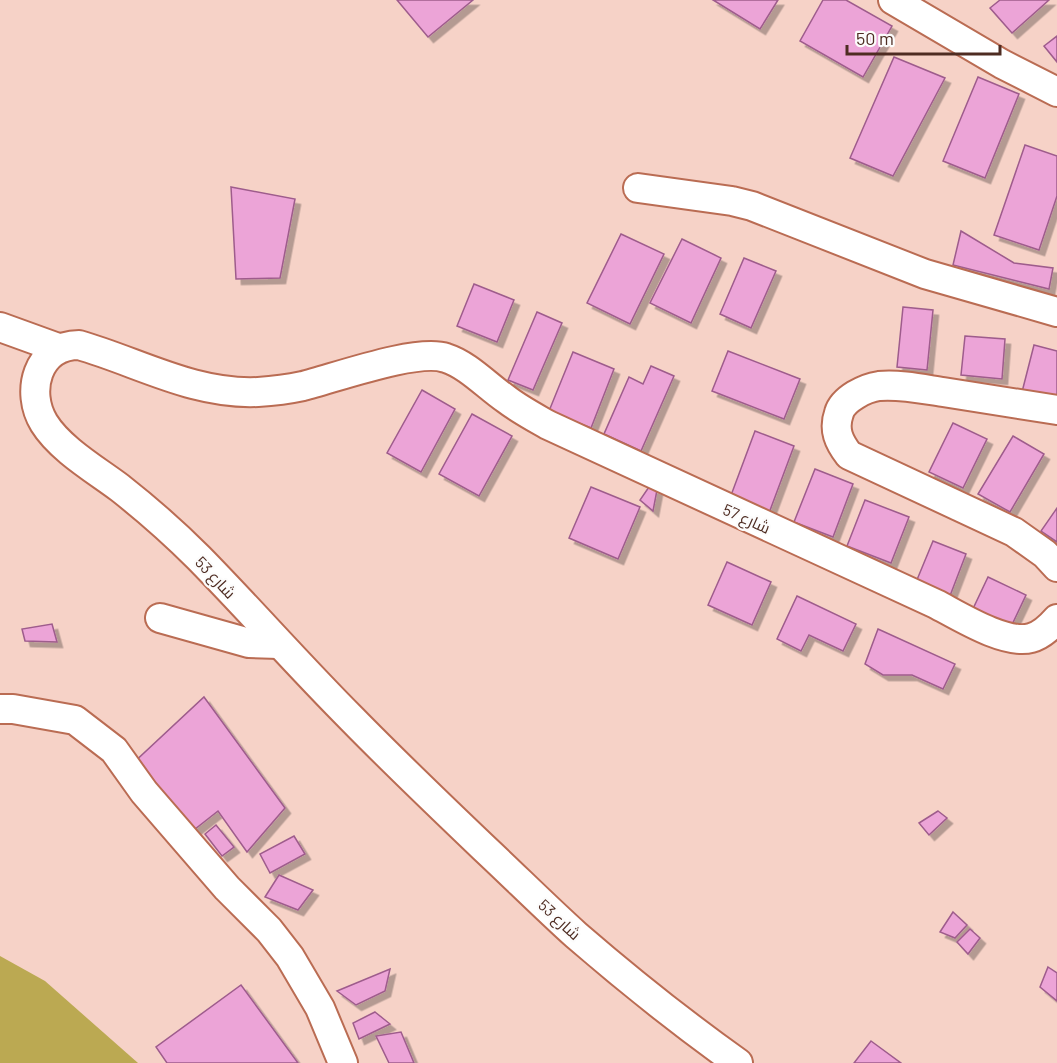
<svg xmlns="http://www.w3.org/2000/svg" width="1057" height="1063" font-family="Barlow,Cairo,sans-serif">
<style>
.green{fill:#bba952}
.building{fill:#eca4d7;stroke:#9e5c8c;stroke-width:1.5;filter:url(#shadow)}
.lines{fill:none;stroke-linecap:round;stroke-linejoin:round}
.minor-casing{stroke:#ba6c53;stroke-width:32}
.minor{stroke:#fff;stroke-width:28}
.labels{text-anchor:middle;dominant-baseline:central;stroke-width:4.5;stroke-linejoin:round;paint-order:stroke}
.street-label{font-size:16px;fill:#4e2c22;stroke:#fcfcfc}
</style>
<defs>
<filter id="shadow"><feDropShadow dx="5.5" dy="5.5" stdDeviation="0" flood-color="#0004"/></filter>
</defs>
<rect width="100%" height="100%" fill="#f6d2c7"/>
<polygon class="green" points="0,956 45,981 138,1063 0,1063"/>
<g class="building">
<polygon points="397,0 473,0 428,37"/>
<polygon points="713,0 778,0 760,29"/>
<polygon points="823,0 846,0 892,26 863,77 800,41"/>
<polygon points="1000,0 1049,0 1012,33 990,8"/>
<polygon points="1057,36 1057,62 1044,46"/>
<polygon points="894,57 945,78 893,176 850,158"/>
<polygon points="978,77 1019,94 985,178 943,161"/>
<polygon points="1025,145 1057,156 1057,196 1039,250 994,235"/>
<polygon points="231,187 295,199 280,278 236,279"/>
<polygon points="961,231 1014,263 1053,268 1049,289 953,265"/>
<polygon points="621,234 664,254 630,324 587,303"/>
<polygon points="682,239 721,258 691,323 650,303"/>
<polygon points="744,258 776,271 751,328 720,314"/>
<polygon points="474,284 514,300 497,342 457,326"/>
<polygon points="903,307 933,310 927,370 897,367"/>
<polygon points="537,312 562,323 533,390 508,380"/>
<polygon points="965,336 1005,339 1002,379 961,375"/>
<polygon points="1034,345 1057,351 1057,399 1022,392"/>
<polygon points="728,351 800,379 784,419 712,391"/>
<polygon points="573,352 614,369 591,428 549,411"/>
<polygon points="651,366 674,376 641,451 604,434 629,377 643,384"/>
<polygon points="422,390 455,409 421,472 387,453"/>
<polygon points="472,414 512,436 479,496 439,474"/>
<polygon points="953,423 987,439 963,488 929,472"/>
<polygon points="755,431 794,446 769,513 730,498"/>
<polygon points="1013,436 1044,454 1010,512 978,494"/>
<polygon points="815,469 853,484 833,537 794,522"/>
<polygon points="591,487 640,507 618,559 569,538"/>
<polygon points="649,487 657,490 653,511 640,500"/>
<polygon points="865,500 909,517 891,563 847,546"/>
<polygon points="1057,508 1057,542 1041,531"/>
<polygon points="933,541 966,554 948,601 914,587"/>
<polygon points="727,562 771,582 752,625 708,605"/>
<polygon points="988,577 1026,595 1009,631 971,613"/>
<polygon points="797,596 856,624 843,651 809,635 801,651 777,639"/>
<polygon points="52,624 57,642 25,641 22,629"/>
<polygon points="878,629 955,664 943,689 912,675 883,675 865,664"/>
<polygon points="204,697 285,808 247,852 218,811 190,833 130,766"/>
<polygon points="938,811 947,818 929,835 919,823"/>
<polygon points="216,825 234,847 222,856 205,834"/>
<polygon points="294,836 305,854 270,873 260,854"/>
<polygon points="279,875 313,890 298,910 265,897"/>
<polygon points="953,912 967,925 955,938 940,932"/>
<polygon points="970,929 980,938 968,954 957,942"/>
<polygon points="1048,967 1057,973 1057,1001 1040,987"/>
<polygon points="390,969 385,991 356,1005 337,991"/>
<polygon points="241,985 298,1063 167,1063 156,1047"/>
<polygon points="375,1012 390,1024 359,1039 353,1023"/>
<polygon points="401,1032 414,1063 389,1063 376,1036"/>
<polygon points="871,1041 901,1063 854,1063"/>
</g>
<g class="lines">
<g class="minor-casing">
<g id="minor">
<polyline points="893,0 1002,64 1057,92"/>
<polyline points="638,188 732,201 752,206 925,274 1057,312"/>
<polyline points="0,327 58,348"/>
<path d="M1057,410C1019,404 981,398 943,392C923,389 900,384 879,386C865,388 843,399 839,413C833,430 839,442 849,455L1014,532L1045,554L1057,567"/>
<polyline points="160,618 249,643 279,644"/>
<polyline points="0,709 13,709 75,720 114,750 144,792 227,888 269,930 290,957 320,1008 343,1063"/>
<path d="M738,1063C682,1023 628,980 576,935C545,907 515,877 484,848C440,806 395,763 352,719C300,667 251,611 199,558C174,533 148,510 120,488C96,470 60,449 44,423C25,392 37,345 79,345C138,362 194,395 258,392C274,391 289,389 303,386C335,378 417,348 446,358C468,365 487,386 506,399C519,409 534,417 548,425L936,604C959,616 1005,645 1031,638C1042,635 1050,627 1057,619"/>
</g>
</g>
<use href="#minor" class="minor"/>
</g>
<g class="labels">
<g class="street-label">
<text transform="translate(747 518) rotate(24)">شارع 57</text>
<text transform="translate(216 577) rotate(47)">شارع 53</text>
<text transform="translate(560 919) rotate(43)">شارع 53</text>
</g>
</g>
<path d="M847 45v9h153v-9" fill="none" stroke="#4e2c22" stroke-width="3"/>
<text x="856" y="45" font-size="18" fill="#4e2c22" stroke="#fcfcfc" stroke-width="4.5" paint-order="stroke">50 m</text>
</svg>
